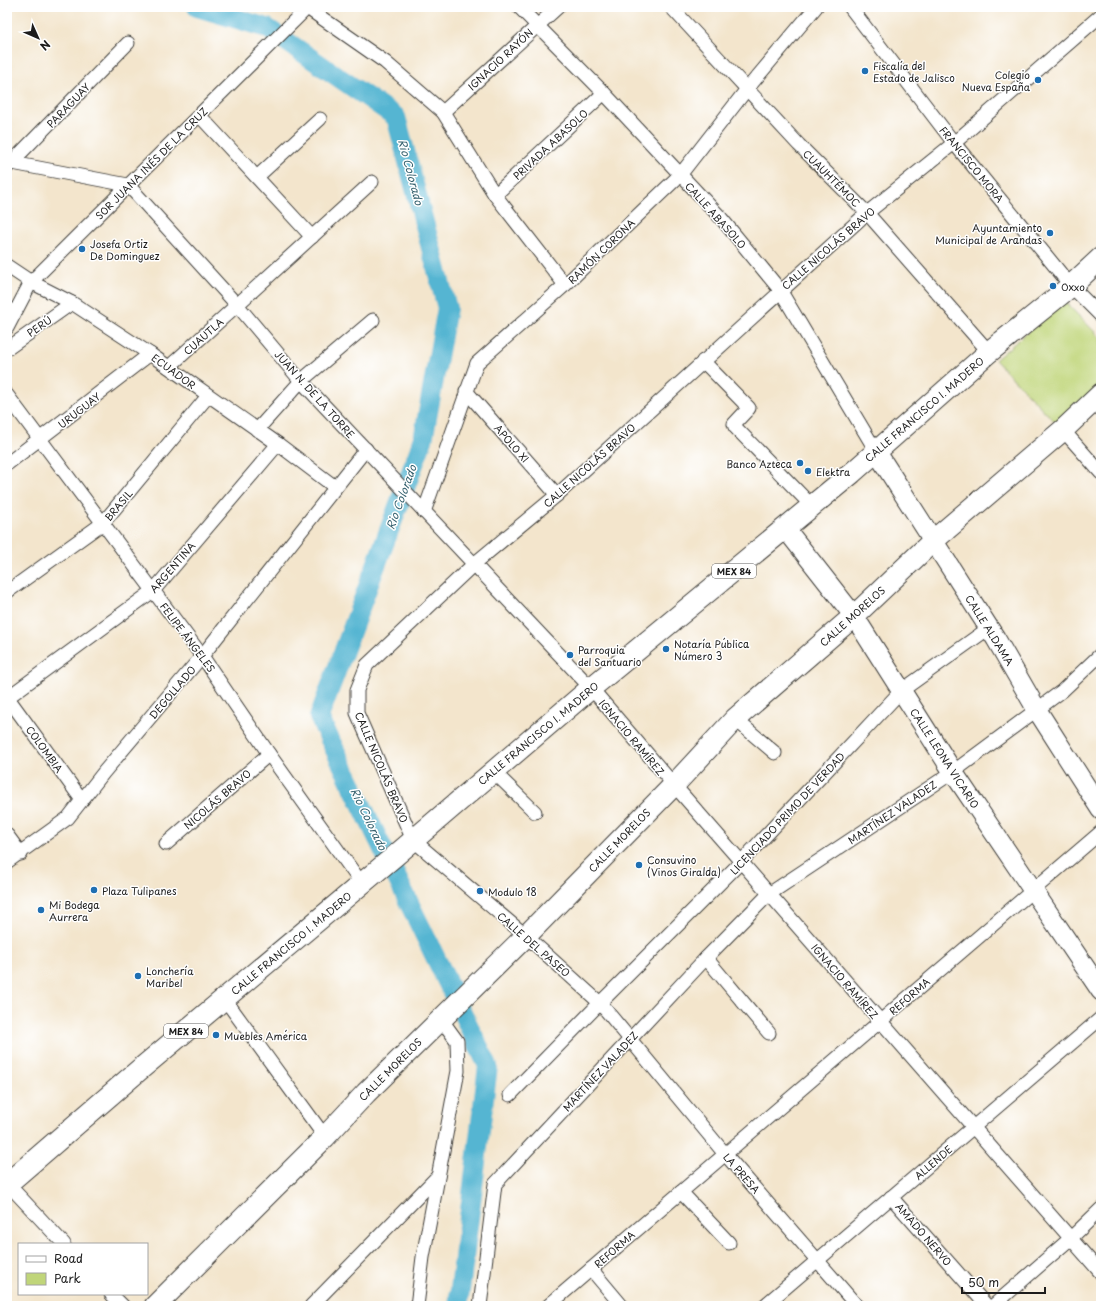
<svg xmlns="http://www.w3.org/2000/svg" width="1108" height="1313" font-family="'Playpen Sans',sans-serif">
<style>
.green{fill:#c0d579;stroke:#6e784a}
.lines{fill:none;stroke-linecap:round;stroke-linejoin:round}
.river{stroke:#54b5d2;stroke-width:20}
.street-casing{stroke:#3c3a36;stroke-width:15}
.secondary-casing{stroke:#3c3a36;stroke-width:21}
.primary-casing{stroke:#3c3a36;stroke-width:23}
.street{stroke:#fff;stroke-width:13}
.secondary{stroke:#fff;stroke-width:19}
.primary{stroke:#fff;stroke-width:21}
.poi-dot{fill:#1f6fb2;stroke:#fff;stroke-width:1.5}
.labels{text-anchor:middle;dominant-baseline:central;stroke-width:3;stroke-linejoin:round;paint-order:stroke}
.shield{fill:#fff;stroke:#606060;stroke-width:1}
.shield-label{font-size:9px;font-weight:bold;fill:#1c1c1c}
.street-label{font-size:10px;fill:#1c1c1c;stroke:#fff}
.poi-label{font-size:10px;fill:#1c1c1c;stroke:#fff;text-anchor:start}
.water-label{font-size:11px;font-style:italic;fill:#35616e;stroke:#fff}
</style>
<rect width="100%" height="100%" fill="#fff"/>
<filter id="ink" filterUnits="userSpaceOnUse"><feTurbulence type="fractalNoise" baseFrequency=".025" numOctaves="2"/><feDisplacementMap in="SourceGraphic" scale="8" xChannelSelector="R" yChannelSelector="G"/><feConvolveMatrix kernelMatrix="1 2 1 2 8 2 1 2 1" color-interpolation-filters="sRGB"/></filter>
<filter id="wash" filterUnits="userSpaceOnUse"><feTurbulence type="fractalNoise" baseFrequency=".012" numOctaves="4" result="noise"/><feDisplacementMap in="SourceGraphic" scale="16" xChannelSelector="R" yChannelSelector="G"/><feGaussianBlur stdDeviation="0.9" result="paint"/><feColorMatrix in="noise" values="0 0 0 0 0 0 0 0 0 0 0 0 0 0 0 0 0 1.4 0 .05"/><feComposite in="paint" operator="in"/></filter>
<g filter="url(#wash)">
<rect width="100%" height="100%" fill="#f3e5cc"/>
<polygon class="green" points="1064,301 1101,338 1101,386 1059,426 995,360"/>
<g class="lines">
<polyline class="river" points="197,7 267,28 396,117 447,308 423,440 319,717 488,1066 458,1306"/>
</g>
</g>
<g filter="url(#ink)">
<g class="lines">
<g class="street-casing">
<g id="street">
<polyline points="306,7 385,62 443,112 495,195 565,285"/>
<polyline points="519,7 604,93 721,218 780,290 876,451"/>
<polyline points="671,7 799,145 867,213 989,352"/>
<polyline points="850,7 954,143 1071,286 1101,316"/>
<polyline points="443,112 558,7"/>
<polyline points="199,115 312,237"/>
<polyline points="7,162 128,185 238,306 301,381 591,688 674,785 1101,1273"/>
<polyline points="7,167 128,43"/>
<polyline points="257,177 320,119"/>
<polyline points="495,195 604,93"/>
<polyline points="7,266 31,282 72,303 150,354 278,444 335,487"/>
<polyline points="7,328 31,282 308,7"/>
<polyline points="7,349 72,303"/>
<polyline points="703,361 749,408 734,424 735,427 811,505"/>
<polyline points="169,367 372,182"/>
<polyline points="466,391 557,495"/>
<polyline points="7,395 202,656 269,754 362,884"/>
<polyline points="257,430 301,381 373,320"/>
<polyline points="1063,430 1101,473"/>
<polyline points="7,464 150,354"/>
<polyline points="424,512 477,363 565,285 680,175 747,89 816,7"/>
<polyline points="7,592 103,523 208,396"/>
<polyline points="7,698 153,591 278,444"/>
<polyline points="8,698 82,800"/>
<polyline points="735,719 775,753"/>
<polyline points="493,771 535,812"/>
<polyline points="7,835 21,854"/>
<polyline points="166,844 269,754"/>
<polyline points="7,862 68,818 104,772 202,656 366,449"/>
<polyline points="706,958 769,1033"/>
<polyline points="224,998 325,1137"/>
<polyline points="510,1095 600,1003 741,862 901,691 989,628"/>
<polyline points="7,1183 64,1244"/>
<polyline points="681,1192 729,1243"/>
<polyline points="891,1197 987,1306"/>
<polyline points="591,1269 622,1306"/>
<polyline points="111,1294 123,1306"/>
<polyline points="311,1306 438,1176"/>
<polyline points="417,1306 423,1257 458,1071 457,1041 441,1019"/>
<polyline points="480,1306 495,1184 706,958 769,894 953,772 1062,691 1101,654"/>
<polyline points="548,1306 1101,832"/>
<polyline points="764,1306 1101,1018"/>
<polyline points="857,1306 725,1154 600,1003 526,936 413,840 357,713 357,690 367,665 474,564 557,495 867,213 954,143 1101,15"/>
<polyline points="993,1306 1071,1238 1101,1209"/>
</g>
</g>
<g class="secondary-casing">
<g id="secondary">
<polyline points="876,451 996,639 1037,710 1101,810"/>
<polyline points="785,528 854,616 953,772 1101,991"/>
</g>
</g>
<g class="primary-casing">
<g id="primary">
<polyline points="7,1184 138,1071 396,855 591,688 852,473 989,352 1071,286 1101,258"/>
<polyline points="155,1306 325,1137 366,1093 526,936 674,785 735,719 854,616 934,540 1063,430 1101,394"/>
</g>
</g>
<use href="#street" class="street"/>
<use href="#secondary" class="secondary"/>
<use href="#primary" class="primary"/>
</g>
</g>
<g class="poi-dot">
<circle cx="865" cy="71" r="4"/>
<circle cx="1038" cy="80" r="4"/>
<circle cx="1050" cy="233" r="4"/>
<circle cx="82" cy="249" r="4"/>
<circle cx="1053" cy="286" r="4"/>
<circle cx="800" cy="463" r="4"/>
<circle cx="808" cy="471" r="4"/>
<circle cx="666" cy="649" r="4"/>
<circle cx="570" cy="655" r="4"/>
<circle cx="639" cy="865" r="4"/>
<circle cx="94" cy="890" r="4"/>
<circle cx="480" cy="891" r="4"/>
<circle cx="41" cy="910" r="4"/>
<circle cx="138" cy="976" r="4"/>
<circle cx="216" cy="1035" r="4"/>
</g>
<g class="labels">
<g class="shield">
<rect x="712" y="564" width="44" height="14" rx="3"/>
<rect x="164" y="1024" width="44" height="14" rx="3"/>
</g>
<g class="shield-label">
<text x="734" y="571">MEX 84</text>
<text x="186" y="1031">MEX 84</text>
</g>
<g class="street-label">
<text transform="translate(500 59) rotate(-43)">IGNACIO RAYÓN</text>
<text transform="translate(68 105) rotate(-46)">PARAGUAY</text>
<text transform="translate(550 144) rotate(-43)">PRIVADA ABASOLO</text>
<text transform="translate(151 163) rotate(-45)">SOR JUANA INÉS DE LA CRUZ</text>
<text transform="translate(972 164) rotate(51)">FRANCISCO MORA</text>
<text transform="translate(832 178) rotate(45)">CUAUHTÉMOC</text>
<text transform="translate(716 215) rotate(48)">CALLE ABASOLO</text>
<text transform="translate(828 248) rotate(-41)">CALLE NICOLÁS BRAVO</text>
<text transform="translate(601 251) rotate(-44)">RAMÓN CORONA</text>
<text transform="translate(39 326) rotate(-35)">PERÚ</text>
<text transform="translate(203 336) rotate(-42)">CUAUTLA</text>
<text transform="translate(174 371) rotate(36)">ECUADOR</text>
<text transform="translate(315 394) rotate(48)">JUAN N. DE LA TORRE</text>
<text transform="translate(924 409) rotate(-41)">CALLE FRANCISCO I. MADERO</text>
<text transform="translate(79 410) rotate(-38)">URUGUAY</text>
<text transform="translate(512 443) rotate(49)">APOLO XI</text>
<text transform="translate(589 465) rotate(-42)">CALLE NICOLÁS BRAVO</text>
<text transform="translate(118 505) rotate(-50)">BRASIL</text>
<text transform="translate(172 567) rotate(-49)">ARGENTINA</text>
<text transform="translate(852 616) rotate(-42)">CALLE MORELOS</text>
<text transform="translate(990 630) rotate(58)">CALLE ALDAMA</text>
<text transform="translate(188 637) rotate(53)">FELIPE ÁNGELES</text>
<text transform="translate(172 692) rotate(-50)">DEGOLLADO</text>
<text transform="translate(538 733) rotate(-40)">CALLE FRANCISCO I. MADERO</text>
<text transform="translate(632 737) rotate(50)">IGNACIO RAMÍREZ</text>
<text transform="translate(45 749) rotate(54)">COLOMBIA</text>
<text transform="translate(945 758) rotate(57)">CALLE LEONA VICARIO</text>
<text transform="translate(382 767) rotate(67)">CALLE NICOLÁS BRAVO</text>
<text transform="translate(217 799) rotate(-41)">NICOLÁS BRAVO</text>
<text transform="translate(892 812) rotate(-34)">MARTÍNEZ VALADEZ</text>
<text transform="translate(787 813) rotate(-47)">LICENCIADO PRIMO DE VERDAD</text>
<text transform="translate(619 840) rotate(-46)">CALLE MORELOS</text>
<text transform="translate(291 943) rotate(-40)">CALLE FRANCISCO I. MADERO</text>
<text transform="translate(534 944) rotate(41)">CALLE DEL PASEO</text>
<text transform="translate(845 981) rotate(49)">IGNACIO RAMÍREZ</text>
<text transform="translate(909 996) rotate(-41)">REFORMA</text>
<text transform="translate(390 1069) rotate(-45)">CALLE MORELOS</text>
<text transform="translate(600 1071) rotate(-47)">MARTÍNEZ VALADEZ</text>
<text transform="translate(933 1162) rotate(-41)">ALLENDE</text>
<text transform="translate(742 1173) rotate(49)">LA PRESA</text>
<text transform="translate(924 1234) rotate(49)">AMADO NERVO</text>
<text transform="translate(614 1249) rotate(-41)">REFORMA</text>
</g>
<g class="poi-label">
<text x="873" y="65">Fiscalía del<tspan x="873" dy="12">Estado de Jalisco</tspan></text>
<text x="1030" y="74" text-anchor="end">Colegio<tspan x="1030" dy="12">Nueva España</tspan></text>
<text x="1042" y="227" text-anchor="end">Ayuntamiento<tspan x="1042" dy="12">Municipal de Arandas</tspan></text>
<text x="90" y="243">Josefa Ortiz<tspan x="90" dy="12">De Dominguez</tspan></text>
<text x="1061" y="286">Oxxo</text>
<text x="792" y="463" text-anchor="end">Banco Azteca</text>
<text x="816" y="471">Elektra</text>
<text x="674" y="643">Notaría Pública<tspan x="674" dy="12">Número 3</tspan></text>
<text x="578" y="649">Parroquia<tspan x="578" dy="12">del Santuario</tspan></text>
<text x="647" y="859">Consuvino<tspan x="647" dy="12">(Vinos Giralda)</tspan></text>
<text x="102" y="890">Plaza Tulipanes</text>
<text x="488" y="891">Modulo 18</text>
<text x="49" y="904">Mi Bodega<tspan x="49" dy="12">Aurrera</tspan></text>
<text x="146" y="970">Lonchería<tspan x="146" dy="12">Maribel</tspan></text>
<text x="224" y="1035">Muebles América</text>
</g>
<g class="water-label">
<text transform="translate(411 172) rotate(75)">Rio Colorado</text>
<text transform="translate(401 497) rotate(-70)">Rio Colorado</text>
<text transform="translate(369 819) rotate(64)">Rio Colorado</text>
</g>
</g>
<rect width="1108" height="1313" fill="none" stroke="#fff" stroke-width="24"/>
<rect x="18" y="1243" width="130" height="52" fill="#ffffff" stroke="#a4a4a4"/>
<rect x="26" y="1256" width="20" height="6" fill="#ffffff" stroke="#a4a4a4"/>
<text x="54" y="1263" font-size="12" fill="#1c1c1c">Road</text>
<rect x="26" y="1273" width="20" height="12" fill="#c0d579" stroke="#a4a4a4"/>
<text x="54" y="1283" font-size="12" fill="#1c1c1c">Park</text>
<g transform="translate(38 38) rotate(135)" stroke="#ffffff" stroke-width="3" paint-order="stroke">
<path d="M0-3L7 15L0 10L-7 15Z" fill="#1c1c1c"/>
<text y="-6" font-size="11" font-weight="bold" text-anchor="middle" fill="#1c1c1c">N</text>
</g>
<path d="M962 1287v6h83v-6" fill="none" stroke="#1c1c1c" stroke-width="2"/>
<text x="968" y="1287" font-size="12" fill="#1c1c1c" stroke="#ffffff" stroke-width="3" paint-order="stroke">50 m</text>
</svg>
